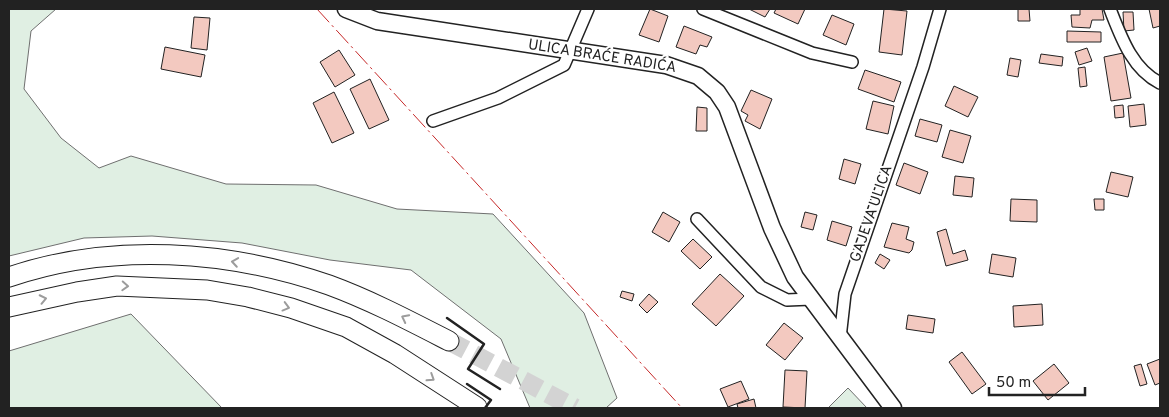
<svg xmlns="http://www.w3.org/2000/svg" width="1169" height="417" font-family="Overpass,sans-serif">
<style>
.green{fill:#e0efe3;stroke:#6f6f6f}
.building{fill:#f3c9c0;stroke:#222}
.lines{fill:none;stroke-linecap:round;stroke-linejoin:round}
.trunk-tunnel{stroke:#d3d3d3;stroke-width:19;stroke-dasharray:19 9;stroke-linecap:butt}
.minor-casing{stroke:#222;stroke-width:14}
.secondary-casing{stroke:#222;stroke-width:19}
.trunk-casing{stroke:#222;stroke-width:21}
.minor{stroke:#fff;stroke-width:11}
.secondary{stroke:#fff;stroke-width:16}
.trunk{stroke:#fff;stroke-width:19}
.wall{stroke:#222;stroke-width:2.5}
.power{stroke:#c62828;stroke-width:1;stroke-dasharray:18 4 2.5 4;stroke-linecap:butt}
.oneway{stroke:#9c9c9c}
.labels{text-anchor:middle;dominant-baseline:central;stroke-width:4;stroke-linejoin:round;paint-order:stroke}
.street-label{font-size:15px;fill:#222;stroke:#fff}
</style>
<rect width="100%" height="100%" fill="#fff"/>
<g class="green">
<polygon points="9,9 56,9 31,31 24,89 61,138 99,168 131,156 226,184 316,185 397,209 493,214 584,313 617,398 606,408 530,408 501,339 411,270 330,260 242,243 152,236 84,238 9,256"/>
<polygon points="131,314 222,408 9,408 9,351"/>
<polygon points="848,388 867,408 828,408"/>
</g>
<g class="building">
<polygon points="650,9 668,16 659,42 639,35"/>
<polygon points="749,9 770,9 765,17"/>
<polygon points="776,9 805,9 798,24 774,13"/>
<polygon points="884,9 907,11 902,55 879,52"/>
<polygon points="1018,9 1029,9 1030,21 1018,21"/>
<polygon points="1080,9 1102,9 1104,20 1092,20 1090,28 1072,27 1071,15 1080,15"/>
<polygon points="1149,9 1160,9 1160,26 1153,28"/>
<polygon points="1123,12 1133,12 1134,30 1124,31"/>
<polygon points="832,15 854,24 846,45 823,35"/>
<polygon points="194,17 210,18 207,50 191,48"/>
<polygon points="684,26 712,37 707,47 700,45 696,54 676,47"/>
<polygon points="1067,31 1101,32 1101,42 1067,42"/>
<polygon points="165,47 205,55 201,77 161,69"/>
<polygon points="1087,48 1092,61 1079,65 1075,52"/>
<polygon points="339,50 355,75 335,87 320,62"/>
<polygon points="1123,53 1131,98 1111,101 1104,57"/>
<polygon points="1041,54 1063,57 1062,66 1039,63"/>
<polygon points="1010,58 1021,60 1018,77 1007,75"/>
<polygon points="1085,67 1087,86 1080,87 1078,68"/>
<polygon points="865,70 901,82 894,102 858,89"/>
<polygon points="370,79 389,120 369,129 350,89"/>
<polygon points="954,86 978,97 968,117 945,106"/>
<polygon points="751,90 772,99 760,129 745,121 748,115 741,111"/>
<polygon points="334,92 354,133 332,143 313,103"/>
<polygon points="873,101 894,106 888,134 866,129"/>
<polygon points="1144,104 1146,125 1130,127 1128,106"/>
<polygon points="1123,105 1124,117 1115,118 1114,106"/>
<polygon points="697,107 707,108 707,131 696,131"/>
<polygon points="920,119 942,125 937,142 915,136"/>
<polygon points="950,130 971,136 963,163 942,157"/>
<polygon points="844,159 861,164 855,184 839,179"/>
<polygon points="904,163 928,172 920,194 896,185"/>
<polygon points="1111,172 1133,177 1128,197 1106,192"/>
<polygon points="955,176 974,178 972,197 953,195"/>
<polygon points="1011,199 1037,200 1037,222 1010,221"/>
<polygon points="1094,199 1104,199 1104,210 1095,210"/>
<polygon points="663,212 680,222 669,242 652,232"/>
<polygon points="805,212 817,215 813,230 801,227"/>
<polygon points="832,221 852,227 846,246 827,240"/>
<polygon points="892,223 909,227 906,239 914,242 912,250 909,253 884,247"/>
<polygon points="946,229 953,254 965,250 968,260 946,266 937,232"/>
<polygon points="693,239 712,257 700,269 681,251"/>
<polygon points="880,254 890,260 884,269 875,263"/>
<polygon points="992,254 1016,258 1013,277 989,273"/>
<polygon points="720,274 744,296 716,326 692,304"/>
<polygon points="622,291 634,294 632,301 620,297"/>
<polygon points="649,294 658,302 647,313 639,305"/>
<polygon points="1042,304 1043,325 1014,327 1013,306"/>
<polygon points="908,315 935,319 933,333 906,329"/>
<polygon points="784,323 803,338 785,360 766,345"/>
<polygon points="962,352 986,384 972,394 949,362"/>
<polygon points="1160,359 1160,383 1155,385 1147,364"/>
<polygon points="1054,364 1069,383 1048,400 1033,381"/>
<polygon points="1141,364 1147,384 1140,386 1134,366"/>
<polygon points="785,370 807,371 805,408 783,407"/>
<polygon points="741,381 749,399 728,407 720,389"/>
<polygon points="754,399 756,408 738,408 737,404"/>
</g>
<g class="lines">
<polyline class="trunk-tunnel" points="449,341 575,408"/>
<g class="minor-casing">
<g id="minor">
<polyline points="703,9 812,53 852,62"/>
<path d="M1110,9C1121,37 1132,69 1160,83"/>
<polyline points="433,121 498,98 564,65 588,9"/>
<polyline points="697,219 761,287 787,300 811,299"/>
<polyline points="840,338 845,294 923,67 940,9"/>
</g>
</g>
<g class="secondary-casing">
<polyline id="secondary" points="346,9 377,21 666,65 698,76 717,92 727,107 772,228 795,277 893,408"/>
</g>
<g class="trunk-casing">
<g id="trunk">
<path d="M9,277C111,242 228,250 329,285C370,300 410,321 449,341"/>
<polyline points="9,307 77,292 117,286 207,290 248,297 291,308 346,327 395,354 477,407"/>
</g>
</g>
<use href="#minor" class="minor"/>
<use href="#secondary" class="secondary"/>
<use href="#trunk" class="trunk"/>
<g class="wall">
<polyline points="447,318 484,344 468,369 500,389"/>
<polyline points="467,384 491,400 485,408"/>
</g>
<polyline class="power" points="317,9 682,408"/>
</g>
<defs><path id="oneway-chevron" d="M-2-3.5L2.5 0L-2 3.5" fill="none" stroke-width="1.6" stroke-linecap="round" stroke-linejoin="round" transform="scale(1.25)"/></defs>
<g class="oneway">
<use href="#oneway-chevron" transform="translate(235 262) rotate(-171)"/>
<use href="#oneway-chevron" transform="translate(125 286) rotate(3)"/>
<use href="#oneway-chevron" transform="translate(43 299) rotate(-12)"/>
<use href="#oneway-chevron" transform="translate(286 307) rotate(15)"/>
<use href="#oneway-chevron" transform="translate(405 318) rotate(-153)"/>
<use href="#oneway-chevron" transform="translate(431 378) rotate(33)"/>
</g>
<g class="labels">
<g class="street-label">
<text transform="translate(602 57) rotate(9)">ULICA BRAĆE RADIĆA</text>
<text transform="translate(872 214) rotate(-71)">GAJEVA ULICA</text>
</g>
</g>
<rect width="1169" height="417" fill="none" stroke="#222222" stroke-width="20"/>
<path d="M989 387v8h96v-8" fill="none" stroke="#222222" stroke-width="2.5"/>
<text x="996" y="387" font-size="15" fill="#222222" stroke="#ffffff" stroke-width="4" paint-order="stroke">50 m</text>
</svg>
